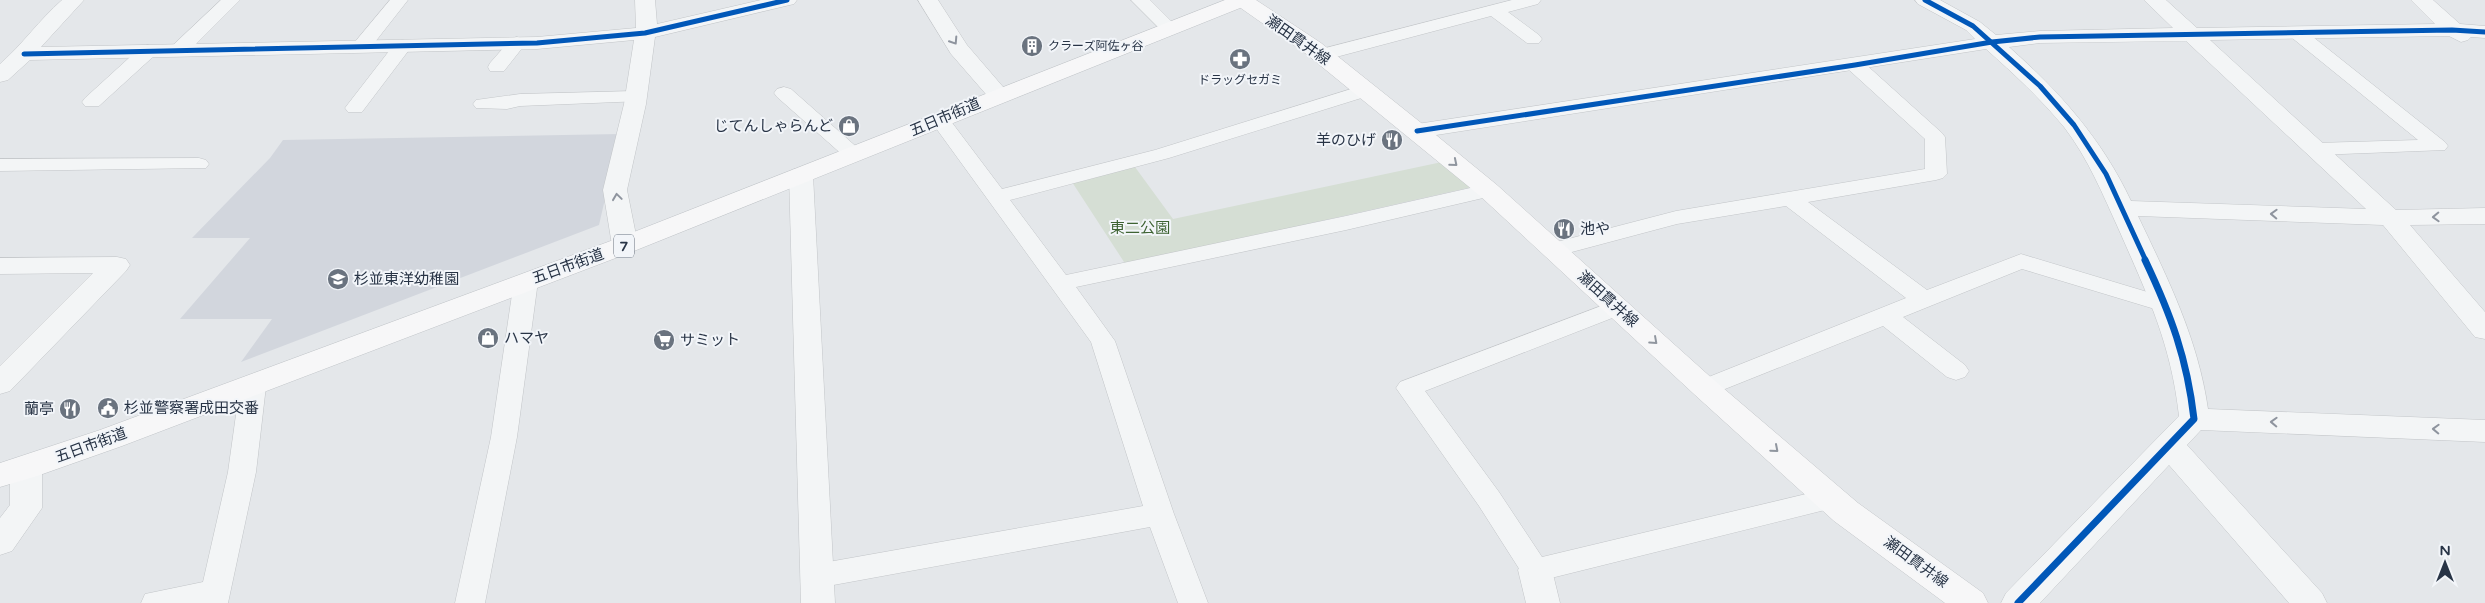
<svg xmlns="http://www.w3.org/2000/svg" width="2485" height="603" font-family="'Varela Round','Noto Sans JP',sans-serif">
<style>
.built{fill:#d2d6dd}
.green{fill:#d5ded4}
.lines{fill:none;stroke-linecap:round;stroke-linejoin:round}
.service-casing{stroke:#c2c5c8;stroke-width:1}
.minor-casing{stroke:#c2c5c8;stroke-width:1}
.secondary-casing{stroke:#c2c5c8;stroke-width:1}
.primary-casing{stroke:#c0c4c8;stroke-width:1}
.service{fill:#f3f5f6;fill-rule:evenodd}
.minor{fill:#f3f5f6;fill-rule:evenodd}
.secondary{fill:#f7f7f8;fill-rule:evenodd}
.primary{fill:#f7f7f8;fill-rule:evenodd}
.cycleway-far1-casing{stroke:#f2f5f9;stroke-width:8}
.cycleway-casing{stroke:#f2f5f9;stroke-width:10}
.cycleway-far1{stroke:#0057b8;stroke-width:5}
.cycleway{stroke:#0057b8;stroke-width:7}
.oneway{stroke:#8e949e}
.oneway2{stroke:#90969f}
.labels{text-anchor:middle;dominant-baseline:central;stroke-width:4;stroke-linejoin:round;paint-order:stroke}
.far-poi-label{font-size:12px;fill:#283446;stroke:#f2f5f9;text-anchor:start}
.shield{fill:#f2f5f9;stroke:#656e7c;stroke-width:1}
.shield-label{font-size:14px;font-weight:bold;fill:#283446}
.street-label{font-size:15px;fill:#283446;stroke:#f2f5f9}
.poi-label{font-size:15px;fill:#283446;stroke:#f2f5f9;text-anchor:start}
.park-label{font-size:15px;fill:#3e6333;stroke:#f2f5f9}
</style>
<rect width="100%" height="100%" fill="#e4e7ea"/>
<polygon class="built" points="620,134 599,225 241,362 272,319 180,319 250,238 192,238 270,158 283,140"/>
<polygon class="green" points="1442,162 1472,187 1126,265 1072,182 1135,167 1173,219"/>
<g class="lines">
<g class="service-casing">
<g id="service">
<polygon points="221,0 240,0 185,55 171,55 169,51 171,47"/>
<polygon points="390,0 408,0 368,51 354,51 352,47 354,43"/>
<polygon points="1131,0 1150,0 1179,29 1176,33 1164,33"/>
<polygon points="1512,0 1541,0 1538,4 1508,12 1539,35 1542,39 1539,43 1527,43 1491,16 1321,61 1314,59 1312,55 1314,51"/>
<polygon points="2297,28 2303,29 2445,142 2448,146 2445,150 2316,155 2309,153 2306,149 2309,145 2316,143 2418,140 2291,37 2288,33 2291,29"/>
<polygon points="517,37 523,39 526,43 523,47 504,71 490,71 488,67 490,63 511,39"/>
<polygon points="403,40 410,42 412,46 362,112 348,112 345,108 348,104 396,42"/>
<polygon points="148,45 155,47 157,51 155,55 99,106 85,106 82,102 85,98 141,47"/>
<polygon points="1855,59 1862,61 1942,133 1945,137 1947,174 1943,178 1936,180 1808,202 1927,290 2021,254 2174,300 2178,305 2174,310 2166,313 2158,310 2022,269 1903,317 1965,365 1969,371 1965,377 1956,380 1947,377 1883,326 1705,397 1696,394 1692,388 1696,382 1906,298 1786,206 1677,224 1553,257 1545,255 1542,250 1545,245 1676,211 1925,169 1925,139 1848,69 1846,65 1848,61"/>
<polygon points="1364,85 1371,87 1374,91 1371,95 1169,158 1010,200 1066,275 1346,216 1488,184 1496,185 1499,190 1496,195 1346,230 1076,287 1115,341 1174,514 1208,603 1178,603 1150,527 817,588 807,584 802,576 807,568 817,564 1143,506 1091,342 933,124 930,120 933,116 940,114 947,116 1002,189 1155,150"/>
<polygon points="784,87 791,89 860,150 863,154 860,158 853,160 846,158 777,97 774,93 777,89"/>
<polygon points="635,91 642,93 645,97 642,101 520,106 507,109 476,108 473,104 476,100 520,94"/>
<polygon points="199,158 206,160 209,164 206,168 0,171 0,159"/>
<polygon points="526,274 534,276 538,281 517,437 485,603 455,603 491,437 514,281 518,276"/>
<polygon points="1617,300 1625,303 1629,308 1625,313 1425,391 1499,492 1542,557 1831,488 1841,492 1845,499 1841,506 1535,582 1525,578 1479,506 1396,388 1400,382"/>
<polygon points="253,377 262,380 266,386 256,472 228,603 141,603 145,594 203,582 228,472 240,386 244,380"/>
</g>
</g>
<g class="minor-casing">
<g id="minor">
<path d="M62,0H84L41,47L537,37L636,28L635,0H655L657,24L761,0H797L794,4L655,37L646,104L627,190L638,245L634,251L625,253L616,251L612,245L603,190L624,104L634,40L537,49L30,60L8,80L0,82V64C23,44 39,20 62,0Z"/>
<polygon points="918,0 938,0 967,45 1010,95 1007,100 999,102 991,100 951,54"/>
<path d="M1915,0H1940L1980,22L1996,35L2040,31L2173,28L2144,0H2166L2197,28L2435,24L2411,0H2433L2460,24L2485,26V38L2471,37L2468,40L2461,42L2449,36L2210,40L2396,210L2485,208V224L2410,225L2485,312V339L2475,337L2383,225L2138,216C2168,279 2198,339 2208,409L2485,420V442L2201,430L2187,445L2322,593L2327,603H2289L2169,465L2040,603H2001L2006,593L2179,416C2171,344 2148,296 2119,230C2103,195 2088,158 2064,127C2040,98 2014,74 1986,49L1417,138L1409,136L1405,131L1409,126L1417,124L1975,39L1966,30L1918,4ZM2186,41L2366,209L2131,201C2102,139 2059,91 2009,47L2040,43Z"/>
<polygon points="801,168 810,170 813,175 835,603 801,603 789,175 792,170"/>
<polygon points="117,257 126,259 130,265 126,271 10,391 0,394 0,366 93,273 0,274 0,258"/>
<polygon points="26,456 37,460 42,468 42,508 12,551 0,555 0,518 10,505 10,468 15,460"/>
<polygon points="1535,556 1547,560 1552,570 1560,603 1526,603 1518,570 1523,560"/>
</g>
</g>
<g class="secondary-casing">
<polygon id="secondary" points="1232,0 1256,0 1321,43 1425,126 1497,185 1715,381 1858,503 1983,593 1988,603 1945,603 1834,521 1695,395 1479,195 1305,53 1235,4"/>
</g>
<g class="primary-casing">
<polygon id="primary" points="1225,0 1253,0 1250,4 634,251 122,446 37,476 0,487 0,463 100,430 616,239"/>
</g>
<use href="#service" class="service"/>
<use href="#minor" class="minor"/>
<use href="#secondary" class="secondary"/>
<use href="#primary" class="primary"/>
<g class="cycleway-far1-casing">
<g id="cycleway-far1">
<polyline points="1925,0 1973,26 2040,86 2074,125 2106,174 2146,261"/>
<polyline points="24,54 537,43 645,33 787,0"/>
<polyline points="1417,131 1855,65 1992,42 2040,37 2452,30 2485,32"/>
</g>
</g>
<g class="cycleway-casing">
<path id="cycleway" d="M2018,603L2194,419C2187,358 2171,315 2145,260"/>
</g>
<use href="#cycleway-far1" class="cycleway-far1"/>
<use href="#cycleway" class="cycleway"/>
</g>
<defs><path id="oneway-chevron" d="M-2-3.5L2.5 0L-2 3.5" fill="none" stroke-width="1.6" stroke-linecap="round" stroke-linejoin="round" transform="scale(1.25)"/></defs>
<g class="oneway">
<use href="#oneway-chevron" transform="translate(954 41) rotate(57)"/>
<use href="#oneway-chevron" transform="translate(617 197) rotate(-98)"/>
<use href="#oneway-chevron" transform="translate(2274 214) rotate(-178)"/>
<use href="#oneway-chevron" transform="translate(2436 217) rotate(178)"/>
<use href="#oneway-chevron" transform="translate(2274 422) rotate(-178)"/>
<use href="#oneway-chevron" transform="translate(2436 429) rotate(-178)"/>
</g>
<g class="oneway2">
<use href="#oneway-chevron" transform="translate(1454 163) rotate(40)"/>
<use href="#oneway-chevron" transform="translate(1654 341) rotate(42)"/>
<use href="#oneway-chevron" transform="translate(1775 449) rotate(41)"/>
</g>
<defs>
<g id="building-disc" transform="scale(1.125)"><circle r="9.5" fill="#6a737f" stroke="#f2f5f9"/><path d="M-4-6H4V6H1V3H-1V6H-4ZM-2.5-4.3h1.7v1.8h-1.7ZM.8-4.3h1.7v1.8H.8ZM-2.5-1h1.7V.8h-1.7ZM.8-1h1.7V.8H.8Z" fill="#fff"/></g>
<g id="pharmacy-disc" transform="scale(1.125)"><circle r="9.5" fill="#6a737f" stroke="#f2f5f9"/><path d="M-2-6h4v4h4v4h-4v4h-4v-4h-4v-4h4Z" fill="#fff"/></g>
<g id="shop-disc" transform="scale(1.125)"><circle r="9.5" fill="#6a737f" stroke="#f2f5f9"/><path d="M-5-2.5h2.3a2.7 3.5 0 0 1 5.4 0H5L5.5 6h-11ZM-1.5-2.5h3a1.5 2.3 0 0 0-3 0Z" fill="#fff"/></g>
<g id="restaurant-disc" transform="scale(1.125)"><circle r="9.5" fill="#6a737f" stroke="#f2f5f9"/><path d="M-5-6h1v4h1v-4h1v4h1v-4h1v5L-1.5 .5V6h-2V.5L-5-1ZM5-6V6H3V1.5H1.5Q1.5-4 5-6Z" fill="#fff"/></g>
<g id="school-disc" transform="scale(1.125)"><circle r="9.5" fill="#6a737f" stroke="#f2f5f9"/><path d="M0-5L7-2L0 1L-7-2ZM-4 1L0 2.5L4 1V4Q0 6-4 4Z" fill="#fff"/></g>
<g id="supermarket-disc" transform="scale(1.125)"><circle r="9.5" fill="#6a737f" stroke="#f2f5f9"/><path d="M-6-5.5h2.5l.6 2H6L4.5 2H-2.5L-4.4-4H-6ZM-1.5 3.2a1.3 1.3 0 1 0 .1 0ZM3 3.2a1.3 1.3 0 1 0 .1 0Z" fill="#fff"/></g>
<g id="civic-disc" transform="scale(1.125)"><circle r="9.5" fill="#6a737f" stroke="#f2f5f9"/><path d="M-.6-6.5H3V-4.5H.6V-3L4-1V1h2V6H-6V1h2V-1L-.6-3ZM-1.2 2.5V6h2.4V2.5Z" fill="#fff"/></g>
</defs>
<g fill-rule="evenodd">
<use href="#building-disc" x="1032" y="46"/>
<use href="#pharmacy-disc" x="1240" y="59"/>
<use href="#shop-disc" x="849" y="126"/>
<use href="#restaurant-disc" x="1392" y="140"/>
<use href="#restaurant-disc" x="1564" y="229"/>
<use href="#school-disc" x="338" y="279"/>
<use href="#shop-disc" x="488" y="338"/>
<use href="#supermarket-disc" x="664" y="340"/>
<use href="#civic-disc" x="108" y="408"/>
<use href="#restaurant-disc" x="70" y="409"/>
</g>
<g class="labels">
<g class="far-poi-label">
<text x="1048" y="46">クラーズ阿佐ヶ谷</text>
<text x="1240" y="80" text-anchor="middle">ドラッグセガミ</text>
</g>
<rect class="shield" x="614" y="234.5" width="20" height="23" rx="4"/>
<g class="shield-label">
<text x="624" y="246">7</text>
</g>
<g class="street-label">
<text transform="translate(1298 40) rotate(35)">瀬田貫井線</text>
<text transform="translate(945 117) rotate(-23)">五日市街道</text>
<text transform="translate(568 266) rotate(-20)">五日市街道</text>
<text transform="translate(1608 299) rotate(42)">瀬田貫井線</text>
<text transform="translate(91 445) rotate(-20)">五日市街道</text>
<text transform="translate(1916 562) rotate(36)">瀬田貫井線</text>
</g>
<g class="poi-label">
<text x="833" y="126" text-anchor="end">じてんしゃらんど</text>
<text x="1376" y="140" text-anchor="end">羊のひげ</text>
<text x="1580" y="229">池や</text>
<text x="354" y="279">杉並東洋幼稚園</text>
<text x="504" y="338">ハマヤ</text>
<text x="680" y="340">サミット</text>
<text x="124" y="408">杉並警察署成田交番</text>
<text x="54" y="409" text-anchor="end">蘭亭</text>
</g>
<g class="park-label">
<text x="1140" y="228">東二公園</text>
</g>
</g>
<g transform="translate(2445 563)" stroke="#f2f5f9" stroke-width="4" paint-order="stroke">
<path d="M0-4L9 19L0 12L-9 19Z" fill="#283446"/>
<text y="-8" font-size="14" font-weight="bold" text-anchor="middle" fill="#283446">N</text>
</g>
</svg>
